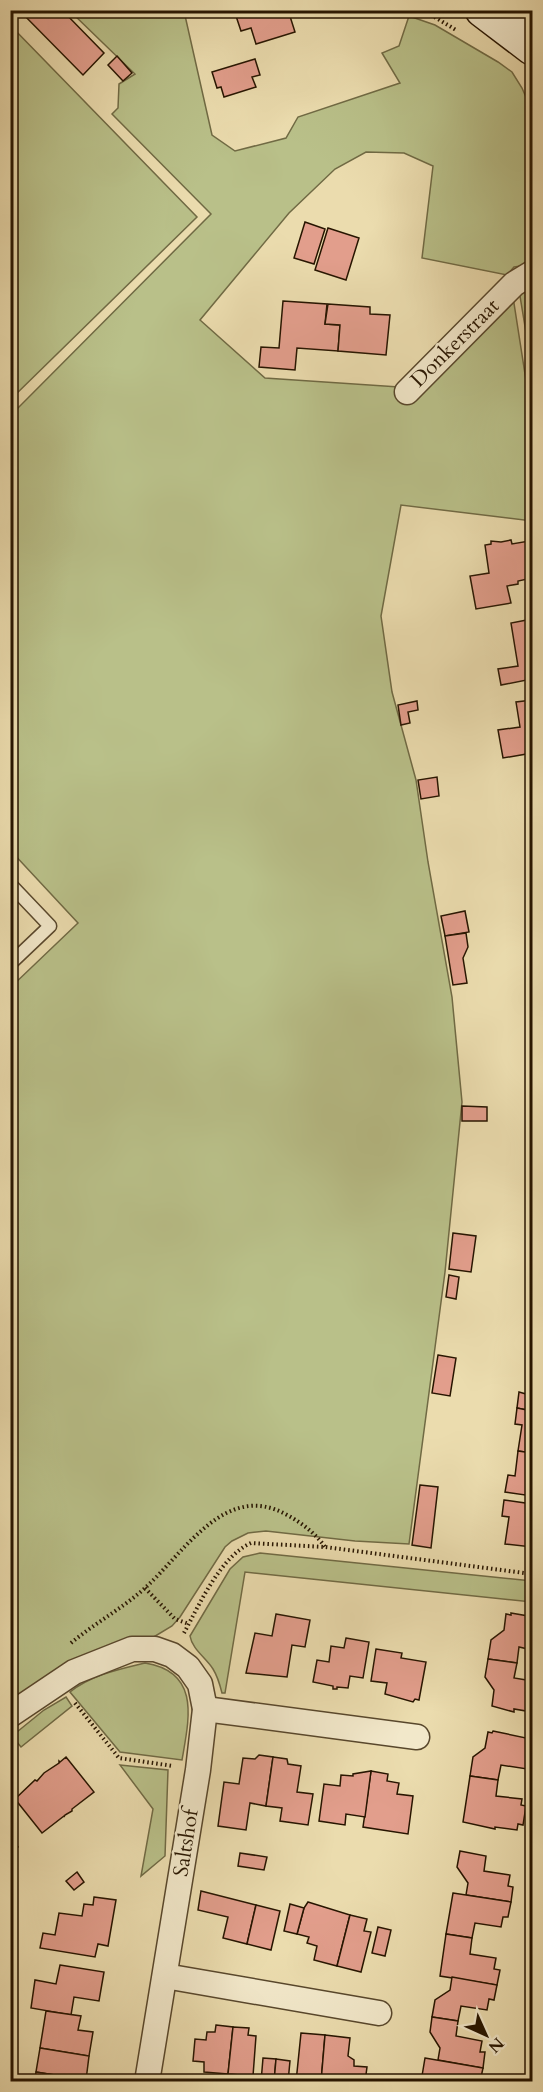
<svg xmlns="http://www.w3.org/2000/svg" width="543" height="2092" font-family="Cardo,serif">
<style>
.green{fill:#b9c089;stroke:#706a44;stroke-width:1.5}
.building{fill:#e29e8c;stroke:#271500;stroke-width:1.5}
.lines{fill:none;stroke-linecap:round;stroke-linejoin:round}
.lane-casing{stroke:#58472c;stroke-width:15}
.street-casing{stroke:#58472c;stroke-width:27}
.secondary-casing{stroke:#271500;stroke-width:36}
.path{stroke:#271500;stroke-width:4;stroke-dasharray:1.5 3;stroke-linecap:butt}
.lane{stroke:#f2e8ca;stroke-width:12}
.street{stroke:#f2e8ca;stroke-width:24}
.secondary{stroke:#f2e8ca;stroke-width:33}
.labels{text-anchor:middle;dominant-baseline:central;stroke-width:5;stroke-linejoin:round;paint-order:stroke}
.street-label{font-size:21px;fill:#271500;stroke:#f2e8ca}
</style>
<rect width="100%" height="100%" fill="#ebdcae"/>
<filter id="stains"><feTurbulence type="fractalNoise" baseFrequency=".00333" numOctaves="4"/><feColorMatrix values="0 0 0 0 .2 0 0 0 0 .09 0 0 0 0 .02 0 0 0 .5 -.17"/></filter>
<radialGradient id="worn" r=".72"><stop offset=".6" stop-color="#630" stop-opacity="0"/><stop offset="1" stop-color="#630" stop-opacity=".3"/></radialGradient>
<g class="green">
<polygon points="70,11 184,11 212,135 235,151 286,138 298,117 400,83 382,53 399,46 409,16 435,25 498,62 512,72 522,88 532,111 532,218 529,265 514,267 507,275 422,258 433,166 404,153 366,152 335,169 289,213 200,320 265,378 399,387 513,297 532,419 532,521 401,505 381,616 392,692 416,780 428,862 452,997 462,1102 445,1272 409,1544 355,1541 266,1531 248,1533 232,1541 225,1547 180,1617 172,1626 152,1638 11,1705 11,987 78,923 11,851 11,415 211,214 112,114 118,108 119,84 135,74"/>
<polygon points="11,26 197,217 11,399"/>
<polygon points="528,287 532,289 532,369 519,290"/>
<path d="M260,1553L532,1581V1602L245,1572L225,1693H222C220,1685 218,1677 213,1669C206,1658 192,1649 190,1636L230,1569L243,1557Z"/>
<path d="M145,1663C201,1672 189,1719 182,1760L120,1752L70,1692C91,1675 120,1669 145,1663Z"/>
<polygon points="66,1697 72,1706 21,1747 12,1736 44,1710"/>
<polygon points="120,1765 168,1770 165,1856 141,1876 153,1809"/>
</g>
<g class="building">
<polygon points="19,10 62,10 104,53 83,75"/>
<polygon points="234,10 288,10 295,32 256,44 251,28 241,31"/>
<polygon points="117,56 132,73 123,81 108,65"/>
<polygon points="255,59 260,75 252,77 256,87 224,97 221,87 217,88 212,72"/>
<polygon points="305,222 325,229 314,264 294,258"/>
<polygon points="328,228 359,238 346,280 315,270"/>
<polygon points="283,301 327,304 325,324 340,325 338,351 297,348 295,370 259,367 261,347 279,348"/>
<polygon points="328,304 370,307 370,314 390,315 386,355 338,351 340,325 325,324"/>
<polygon points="511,540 512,544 529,541 530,548 532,549 532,578 518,581 518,584 507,586 511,603 476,609 470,576 489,573 485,545 491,544 491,541 501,542"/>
<polygon points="532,619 532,664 531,664 532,679 501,685 498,669 518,666 511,623"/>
<polygon points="532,700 532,753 503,758 498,730 520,727 516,702"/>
<polygon points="417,701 418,710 408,712 410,723 401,725 398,705"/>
<polygon points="437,777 439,796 421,799 418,780"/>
<polygon points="532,809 532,841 527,810"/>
<polygon points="465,911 469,932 445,936 441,916"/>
<polygon points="466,933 468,947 463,958 467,983 453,985 445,936"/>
<polygon points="462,1106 487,1107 487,1121 462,1121"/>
<polygon points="453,1233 476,1236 471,1272 449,1269"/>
<polygon points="449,1275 459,1277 456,1299 446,1297"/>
<polygon points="529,1326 532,1327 532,1342 526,1341"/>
<polygon points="438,1355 456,1358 450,1396 432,1393"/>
<polygon points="530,1367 532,1367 532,1411 517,1408 519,1392 526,1394"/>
<polygon points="517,1408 532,1411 532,1453 518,1451 522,1425 515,1424"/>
<polygon points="518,1451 532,1453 532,1496 505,1492 508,1475 515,1476"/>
<polygon points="420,1485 438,1487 431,1548 412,1545"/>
<polygon points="504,1500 532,1504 532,1547 505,1544 509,1517 502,1516"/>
<polygon points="511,1613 528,1616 528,1618 532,1619 532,1650 519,1647 517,1663 488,1659 491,1640 504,1630 506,1614 511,1615"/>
<polygon points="276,1614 310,1620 305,1647 292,1645 287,1677 246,1673 255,1633 272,1636"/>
<polygon points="346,1638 369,1642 363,1678 350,1676 348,1688 337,1687 337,1689 333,1689 333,1686 313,1682 317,1660 329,1662 331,1646 344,1648"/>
<polygon points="376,1649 402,1653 401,1658 426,1662 419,1700 415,1699 413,1702 385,1694 387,1683 371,1681"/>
<polygon points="488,1659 517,1663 514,1678 532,1681 532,1712 514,1709 514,1712 492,1706 494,1690 485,1677"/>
<polygon points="493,1731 531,1739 532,1764 527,1763 527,1769 501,1765 498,1780 470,1776 473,1757 485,1748 488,1732 492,1733"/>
<polygon points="259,1755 273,1757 266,1806 250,1803 246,1830 218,1826 224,1782 239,1784 243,1758 255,1759"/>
<polygon points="66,1757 94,1792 72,1809 72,1811 65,1815 64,1817 64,1816 42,1833 15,1799 35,1780 37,1781 44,1773 59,1763 59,1761 60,1762"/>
<polygon points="273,1757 287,1759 288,1764 301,1766 297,1792 313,1794 308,1825 280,1821 282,1808 266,1806"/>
<polygon points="371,1771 388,1774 387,1781 399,1783 397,1794 413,1796 408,1834 363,1827"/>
<polygon points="371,1771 365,1817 346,1814 345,1825 319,1821 324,1784 340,1786 341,1775 353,1776 353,1774"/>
<polygon points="470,1776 498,1780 496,1796 522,1799 521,1805 526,1806 523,1825 518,1824 517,1830 495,1827 495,1829 463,1822"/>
<polygon points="10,1838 18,1847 10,1853"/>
<polygon points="460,1851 486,1856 484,1871 510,1875 508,1886 513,1887 511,1902 466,1895 468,1883 457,1867"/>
<polygon points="240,1853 267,1857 264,1870 238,1866"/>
<polygon points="77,1872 84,1882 74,1890 66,1881"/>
<polygon points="201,1891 256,1905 247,1944 223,1938 228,1917 198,1910"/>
<polygon points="453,1893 511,1902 508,1917 503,1917 501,1927 475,1923 472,1938 446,1934"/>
<polygon points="94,1897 116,1900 108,1946 98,1944 95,1957 40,1948 43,1933 55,1935 59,1913 82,1916 84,1904 93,1905"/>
<polygon points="308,1902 350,1915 337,1966 314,1960 317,1946 307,1943 309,1937 297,1934 304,1908"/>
<polygon points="290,1904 304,1908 297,1934 284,1931"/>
<polygon points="256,1905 280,1911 271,1950 247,1944"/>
<polygon points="350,1915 367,1919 364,1931 371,1932 361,1972 337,1966"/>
<polygon points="378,1927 391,1930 385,1956 372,1953"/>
<polygon points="446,1934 472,1938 470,1954 496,1958 494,1969 500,1970 497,1985 440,1976"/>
<polygon points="60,1965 104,1972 99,2001 74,1997 71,2015 31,2008 35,1980 56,1984"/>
<polygon points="452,1977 497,1985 494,2000 489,1999 487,2010 461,2006 458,2021 432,2017 435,2000 450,1990"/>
<polygon points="46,2011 81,2016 78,2030 93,2032 89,2056 40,2048"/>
<polygon points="432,2017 458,2021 456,2036 482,2041 480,2052 485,2052 483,2068 438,2060 440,2048 430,2032"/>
<polygon points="216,2025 233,2027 228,2074 204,2072 204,2062 193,2061 195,2039 206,2040 207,2032 215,2032"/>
<polygon points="233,2027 249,2028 248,2035 256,2036 253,2076 228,2074"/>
<polygon points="301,2033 325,2035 321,2082 296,2082"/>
<polygon points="325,2035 350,2038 348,2056 354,2060 354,2066 367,2067 365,2082 321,2082"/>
<polygon points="40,2048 89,2056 86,2080 36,2072"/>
<polygon points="263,2058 276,2059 274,2082 261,2082"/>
<polygon points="425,2058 483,2068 480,2082 421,2082"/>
<polygon points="276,2059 290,2061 288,2082 274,2082"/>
<polygon points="36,2072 86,2080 85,2082 34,2082"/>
</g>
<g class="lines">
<g class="lane-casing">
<polyline id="lane" points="10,884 50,926 10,964"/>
</g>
<g class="street-casing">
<g id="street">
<polyline points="407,392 514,284 532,273"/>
<polyline points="205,1709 417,1737"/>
<polyline points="10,1715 74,1672 132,1649 155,1649 172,1655 188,1667 200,1684 205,1709 198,1770 147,2082"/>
<polyline points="165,1976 379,2013"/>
</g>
</g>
<g class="secondary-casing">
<g id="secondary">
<polyline points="482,10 532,48"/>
<polyline points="522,10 532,15"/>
</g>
</g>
<g class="path">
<polyline points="423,10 456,30"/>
<polyline points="527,79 532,92"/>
<polyline points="145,1588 175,1619 189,1624"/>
<path d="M184,1633C199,1605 221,1556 251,1543L325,1547L532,1574"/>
<path d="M71,1643C95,1623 123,1608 145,1588C184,1553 226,1480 287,1515C302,1523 315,1533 325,1547"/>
<polyline points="75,1703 119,1758 173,1766"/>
</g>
<use href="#lane" class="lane"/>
<use href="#street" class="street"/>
<use href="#secondary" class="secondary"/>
</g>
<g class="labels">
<g class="street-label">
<text transform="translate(455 343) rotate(-45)">Donkerstraat</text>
<text transform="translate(186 1843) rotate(-81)">Saltshof</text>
</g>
</g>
<rect width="543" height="2092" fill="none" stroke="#ebdcae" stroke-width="36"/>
<rect x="12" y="12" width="519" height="2068" fill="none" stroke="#271500" stroke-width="3"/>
<rect x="18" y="18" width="507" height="2056" fill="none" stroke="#271500" stroke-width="1.5"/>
<g transform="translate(486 2035) rotate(135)" stroke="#f2e8ca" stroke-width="4.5" paint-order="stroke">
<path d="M0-4.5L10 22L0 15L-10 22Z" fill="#271500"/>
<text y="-9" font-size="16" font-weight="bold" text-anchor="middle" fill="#271500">N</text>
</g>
<rect width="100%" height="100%" filter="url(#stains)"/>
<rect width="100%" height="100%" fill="url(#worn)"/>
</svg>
